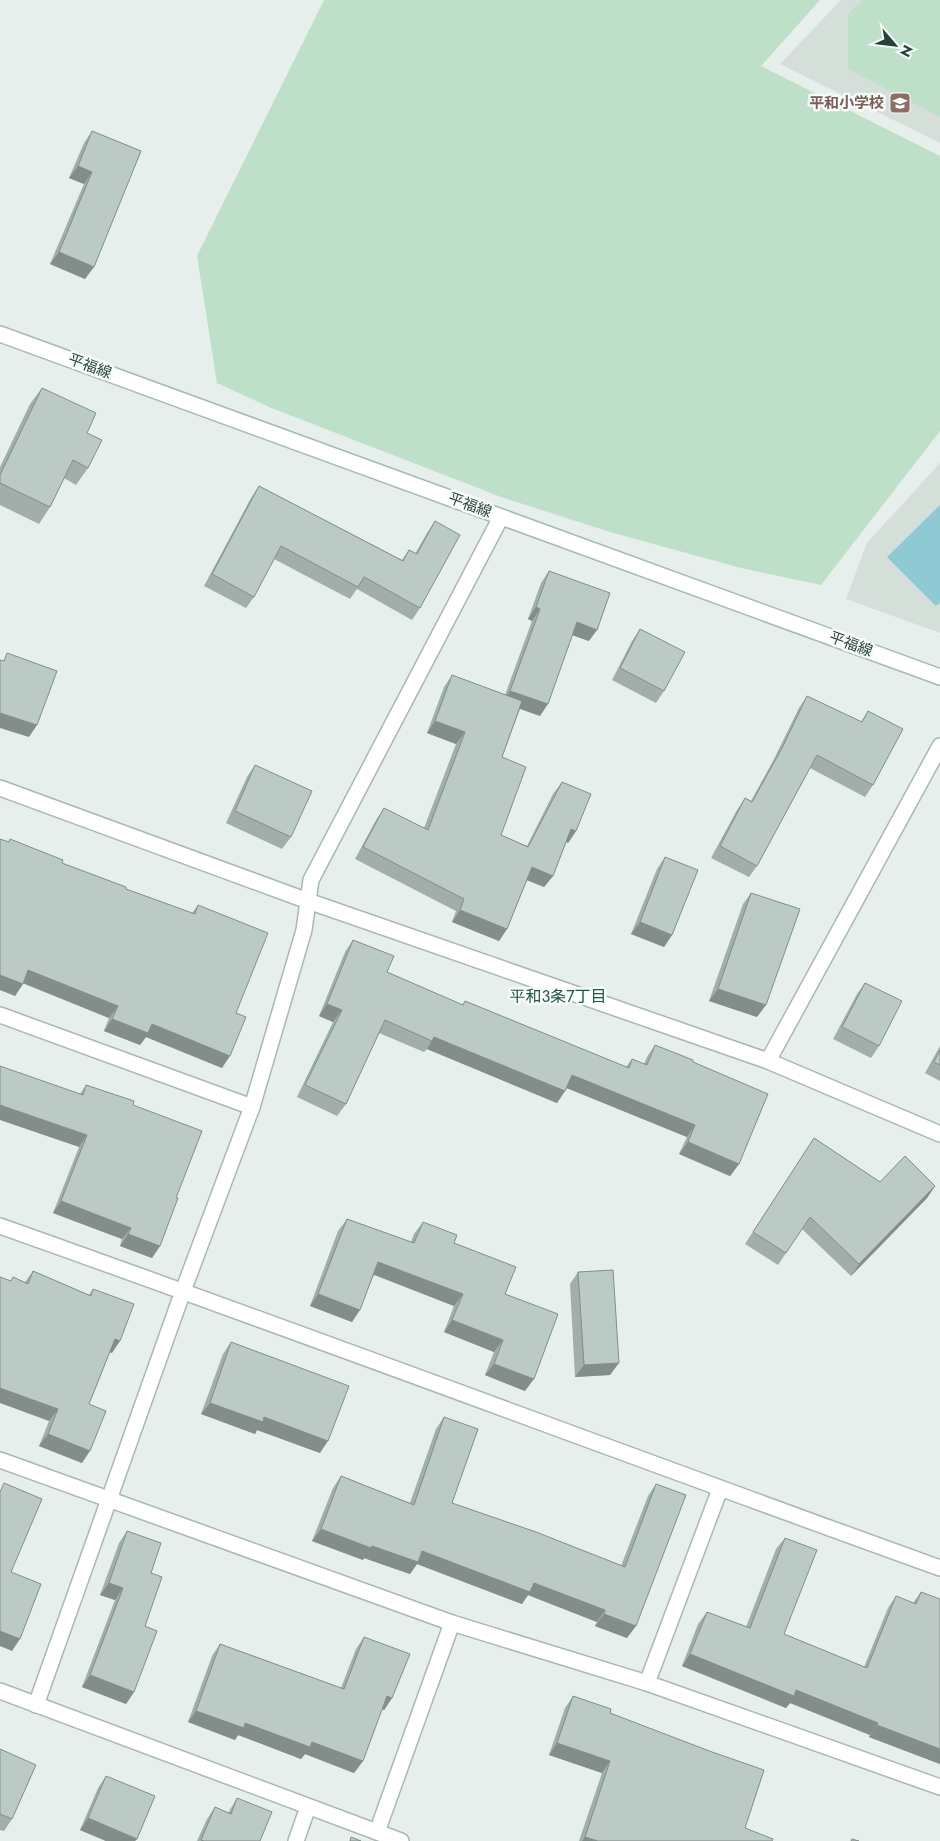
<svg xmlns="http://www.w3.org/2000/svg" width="940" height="1841" font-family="Jost,'Noto Sans JP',sans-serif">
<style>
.built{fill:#d4dfda}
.green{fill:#bfe0c8}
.water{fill:#8ec9d4}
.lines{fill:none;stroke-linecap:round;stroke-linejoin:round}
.street-casing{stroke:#a8b8b2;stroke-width:18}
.secondary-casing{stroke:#a4bbb3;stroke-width:18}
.street{stroke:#fff;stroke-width:15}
.secondary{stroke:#fff;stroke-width:15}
.wall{fill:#a1aea9}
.shaded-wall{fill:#838d89}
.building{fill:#bbcac4;stroke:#838d89}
.labels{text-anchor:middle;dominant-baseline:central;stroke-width:5;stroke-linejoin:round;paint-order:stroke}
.education-label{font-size:15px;font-weight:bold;fill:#785e54;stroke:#f7fbf9;text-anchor:end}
.street-label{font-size:15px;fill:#24423a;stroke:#f7fbf9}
.neighbourhood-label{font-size:16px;fill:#1f5548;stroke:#f7fbf9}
</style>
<rect width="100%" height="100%" fill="#e6efeb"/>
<g class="built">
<polygon points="841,0 940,0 940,143 780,64"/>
<polygon points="940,463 940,633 846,599 867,543"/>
</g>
<g class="green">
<polygon points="324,0 820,0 761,66 940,156 940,431 821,585 741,568 610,532 501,497 269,407 217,383 197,256"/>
<polygon points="863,0 940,0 940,117 848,69 848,14"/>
</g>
<polygon class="water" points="940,505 940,603 936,606 887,557"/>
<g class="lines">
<g class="street-casing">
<g id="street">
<polyline points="0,788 308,901 768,1061 940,1134"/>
<polyline points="0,1015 252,1107"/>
<polyline points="768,1061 940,746"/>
<path d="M0,1226C314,1337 626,1455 940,1568"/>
<polyline points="0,1460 452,1623 647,1683 940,1787"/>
<polyline points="647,1683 720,1489"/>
<polyline points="0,1691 401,1841"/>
<polyline points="36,1705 183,1291 252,1107 304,930 311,880 501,517"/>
<polyline points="377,1832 452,1623"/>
<polyline points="296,1841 308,1807"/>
</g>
</g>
<g class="secondary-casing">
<polyline id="secondary" points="0,334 940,677"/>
</g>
<use href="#street" class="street"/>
<use href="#secondary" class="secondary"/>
</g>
<g class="wall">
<polygon points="92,131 141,151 85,279 50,264 84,184 69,178 84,143"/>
<polygon points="42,388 87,433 88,468 76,485 64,478 50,507 39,524 0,505 0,467 30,404"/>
<polygon points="259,486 402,560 409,550 415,554 427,533 435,521 420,608 412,620 357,589 350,599 274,559 254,597 246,608 204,586 251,498"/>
<polygon points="549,571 589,641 572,635 540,716 520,709 502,757 501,835 527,846 553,794 562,782 576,831 568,843 566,842 553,876 544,887 527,880 507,929 499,941 452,922 456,911 355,859 376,820 384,808 424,828 456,744 427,733 444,687 452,675 505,695 532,621 528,619 541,583"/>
<polygon points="640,629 664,691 656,703 612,680 632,641"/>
<polygon points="807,696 861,722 868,711 873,785 865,797 810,768 757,866 749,877 711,858 737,810 745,798 751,801 774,759 799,708"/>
<polygon points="255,765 291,837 282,849 226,823 247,777"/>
<polygon points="10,839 62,863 126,889 192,913 198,905 236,1013 222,1068 146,1037 140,1045 104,1031 109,1018 23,983 15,996 9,842"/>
<polygon points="665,857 672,935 664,947 631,934 657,869"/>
<polygon points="751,893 757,1017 709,1001 743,904"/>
<polygon points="353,940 387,972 462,1005 465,1001 626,1067 632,1059 644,1064 647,1057 655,1045 693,1062 739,1164 730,1176 679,1154 687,1137 567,1088 557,1103 427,1049 424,1052 379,1033 346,1104 337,1116 297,1097 333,1022 319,1016 345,952"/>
<polygon points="865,983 879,1046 871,1058 833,1039 857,994"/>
<polygon points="940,1046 940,1081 925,1073"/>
<polygon points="86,1085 133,1105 176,1198 160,1246 152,1258 120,1246 122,1239 53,1213 79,1147 80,1094"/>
<polygon points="814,1138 880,1182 935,1186 927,1198 851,1276 802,1229 778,1265 745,1244"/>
<polygon points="347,1219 411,1242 414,1234 423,1222 454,1243 505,1294 525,1391 485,1375 494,1352 444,1332 454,1306 374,1275 352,1322 310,1306 338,1231"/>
<polygon points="33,1271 89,1295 93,1289 112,1353 110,1352 89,1404 82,1463 39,1446 49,1421 11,1281 13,1277 25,1282"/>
<polygon points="578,1272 610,1375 575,1377 570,1284"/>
<polygon points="231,1342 320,1453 257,1430 255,1434 201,1414 223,1354"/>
<polygon points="444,1417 452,1503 621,1566 648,1496 656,1484 627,1638 595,1626 597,1622 528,1595 522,1604 417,1564 410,1574 364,1558 363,1560 312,1541 333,1488 341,1476 410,1503 436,1429"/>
<polygon points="127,1531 151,1573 145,1626 134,1692 126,1704 82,1687 115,1600 100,1595 119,1543"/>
<polygon points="785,1538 784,1634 864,1667 888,1608 896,1596 913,1603 921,1592 940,1764 869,1737 870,1735 790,1703 786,1708 682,1666 698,1624 707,1612 746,1627 776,1549"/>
<polygon points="364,1637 392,1698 384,1710 382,1709 363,1761 354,1773 305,1754 301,1759 238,1735 235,1740 188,1722 212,1656 220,1644 341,1688 356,1649"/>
<polygon points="573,1696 610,1713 745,1828 772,1841 579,1841 602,1773 549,1755 565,1708"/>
<polygon points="0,1749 12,1819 4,1831 0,1830"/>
<polygon points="106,1776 137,1839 135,1841 106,1841 80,1830 98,1788"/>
<polygon points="237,1798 260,1841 197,1841 207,1819 215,1807 228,1813"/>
</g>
<g class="shaded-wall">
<polygon points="78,166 92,172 84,184 69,178"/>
<polygon points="59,252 94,267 85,279 50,264"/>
<polygon points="536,607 540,609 532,621 528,619"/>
<polygon points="577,622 597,630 589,641 569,634"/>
<polygon points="510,691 548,704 540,716 502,702"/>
<polygon points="0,713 37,725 29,737 0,728"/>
<polygon points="435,721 465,732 456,744 427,733"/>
<polygon points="571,829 576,831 568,843 563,840"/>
<polygon points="532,867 553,876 544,887 524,879"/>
<polygon points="460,910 507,929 499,941 452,922"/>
<polygon points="640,922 672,935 664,947 631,934"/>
<polygon points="28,970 118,1006 109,1018 20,982"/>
<polygon points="0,975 23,984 15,996 0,990"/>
<polygon points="718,989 766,1005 757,1017 709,1001"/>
<polygon points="327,1004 342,1010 333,1022 319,1016"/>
<polygon points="112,1019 152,1024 230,1056 222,1068 146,1037 140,1045 104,1031"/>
<polygon points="434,1037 565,1091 557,1103 427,1049"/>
<polygon points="572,1075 695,1125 687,1137 564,1087"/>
<polygon points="0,1105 87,1135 79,1147 0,1120"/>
<polygon points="688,1142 739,1164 730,1176 679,1154"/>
<polygon points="935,1186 927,1198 851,1276 859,1264"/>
<polygon points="61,1201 131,1228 122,1239 53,1213"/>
<polygon points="128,1234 160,1246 152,1258 120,1246"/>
<polygon points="378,1262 463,1294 454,1306 370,1273"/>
<polygon points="318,1294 360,1310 352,1322 310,1306"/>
<polygon points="452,1320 503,1340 494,1352 444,1332"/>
<polygon points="115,1339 120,1341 112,1353 107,1351"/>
<polygon points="619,1363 610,1375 575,1377 584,1365"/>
<polygon points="494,1364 534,1379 525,1391 485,1375"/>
<polygon points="0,1388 58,1409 49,1421 0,1403"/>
<polygon points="210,1403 264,1417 328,1441 320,1453 257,1430 255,1434 201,1414"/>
<polygon points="48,1434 90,1451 82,1463 39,1446"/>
<polygon points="321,1529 372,1546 422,1551 534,1583 605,1610 597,1622 528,1595 522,1604 417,1564 410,1574 364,1558 363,1560 312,1541"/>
<polygon points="109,1583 123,1588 115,1600 100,1595"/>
<polygon points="604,1614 636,1626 627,1638 595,1626"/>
<polygon points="0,1631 20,1639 12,1651 0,1646"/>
<polygon points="690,1654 796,1690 878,1723 870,1735 790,1703 786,1708 682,1666"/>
<polygon points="90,1675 134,1692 126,1704 82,1687"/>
<polygon points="387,1696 392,1698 384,1710 378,1707"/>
<polygon points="196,1711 245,1723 312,1742 363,1761 354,1773 305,1754 301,1759 238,1735 235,1740 188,1722"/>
<polygon points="877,1725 940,1749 940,1764 869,1737"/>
<polygon points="557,1743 610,1761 602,1773 549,1755"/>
<polygon points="88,1818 137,1839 135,1841 106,1841 80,1830"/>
<polygon points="585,1837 598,1841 582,1841"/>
</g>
<g class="building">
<polygon points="92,131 141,151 94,267 59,252 92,172 78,166"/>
<polygon points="42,388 96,413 87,433 102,440 88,468 73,460 50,507 0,483 0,475"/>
<polygon points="259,486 403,561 409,550 417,554 435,521 460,535 420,608 364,577 358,587 281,546 254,597 212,574"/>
<polygon points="549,571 610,593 597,630 577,622 548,704 510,691 540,609 536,607"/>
<polygon points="640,629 685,652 664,691 620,668"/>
<polygon points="7,653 57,671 37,725 0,713 0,660 4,661"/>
<polygon points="452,675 522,701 502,757 526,767 501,835 528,847 562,782 591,794 576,831 571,829 553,876 532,867 507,929 460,910 464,899 363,847 384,808 428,830 465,732 435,721"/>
<polygon points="807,696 862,722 868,711 903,729 873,785 817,755 757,866 720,846 745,798 752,802 782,748"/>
<polygon points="255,765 312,791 291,837 235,811"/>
<polygon points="0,839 9,842 10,839 63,860 62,863 126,887 126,889 195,914 198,905 268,933 236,1013 246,1017 230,1056 152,1024 148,1033 112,1019 118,1006 28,970 23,984 0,975"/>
<polygon points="665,857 698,870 672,935 640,922"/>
<polygon points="751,893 800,909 766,1005 718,989"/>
<polygon points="353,940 394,956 387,972 463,1005 465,1001 629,1068 632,1059 647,1065 655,1045 693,1060 693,1062 768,1094 739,1164 688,1142 695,1125 572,1075 565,1091 434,1037 432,1041 385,1020 346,1104 305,1085 342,1010 327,1004"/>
<polygon points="865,983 902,1001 879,1046 842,1027"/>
<polygon points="940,1050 940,1065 934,1062"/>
<polygon points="0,1066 83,1095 86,1085 134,1101 133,1105 202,1131 176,1198 178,1198 160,1246 128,1234 131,1228 61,1201 87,1135 0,1105"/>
<polygon points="814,1138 880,1182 905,1156 935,1186 859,1264 810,1217 786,1253 753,1232"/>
<polygon points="347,1219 414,1243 423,1222 457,1235 454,1243 516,1267 505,1294 558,1314 534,1379 494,1364 503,1340 452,1320 463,1294 378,1262 360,1310 318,1294"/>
<polygon points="613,1270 619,1363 584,1365 578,1272"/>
<polygon points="33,1271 91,1296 93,1289 134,1304 120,1341 115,1339 89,1404 106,1411 90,1451 48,1434 58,1409 0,1388 0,1277 11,1281 13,1277 28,1284"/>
<polygon points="231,1342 349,1386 328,1441 264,1417 263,1422 210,1403"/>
<polygon points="444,1417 478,1429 452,1503 536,1532 625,1567 656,1484 686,1495 636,1626 604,1614 605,1610 534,1583 530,1592 422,1551 418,1562 372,1546 371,1548 321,1529 341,1476 414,1505"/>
<polygon points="4,1483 42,1499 11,1572 41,1584 20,1639 0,1631 0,1492"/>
<polygon points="127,1531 161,1543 151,1573 162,1577 145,1626 157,1631 134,1692 90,1675 123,1588 109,1583"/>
<polygon points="785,1538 817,1550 784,1634 867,1668 896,1596 916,1604 921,1592 940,1599 940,1749 877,1725 878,1723 796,1690 794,1696 690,1654 707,1612 750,1628"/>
<polygon points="364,1637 410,1654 392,1698 387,1696 363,1761 312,1742 310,1747 245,1723 244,1728 196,1711 220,1644 344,1689"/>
<polygon points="573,1696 611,1709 610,1713 712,1752 764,1770 745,1828 773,1839 772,1841 598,1841 585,1837 610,1761 557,1743"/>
<polygon points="0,1749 36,1765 12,1819 0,1814"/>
<polygon points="106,1776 155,1796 137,1839 88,1818"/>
<polygon points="237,1798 272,1812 260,1841 204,1841 201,1840 215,1807 231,1814"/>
<polygon points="351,1837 361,1841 350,1841"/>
<polygon points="852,1839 859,1841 851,1841"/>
</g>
<defs>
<g id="school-square" transform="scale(1.125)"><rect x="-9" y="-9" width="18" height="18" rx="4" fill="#8d6e63" stroke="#f7fbf9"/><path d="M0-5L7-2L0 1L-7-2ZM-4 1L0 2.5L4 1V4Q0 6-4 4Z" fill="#fff"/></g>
</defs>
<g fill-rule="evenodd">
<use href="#school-square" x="900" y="103"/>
</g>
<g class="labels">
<g class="education-label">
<text x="884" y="103">平和小学校</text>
</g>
<g class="street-label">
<text transform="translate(90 366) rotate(20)">平福線</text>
<text transform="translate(470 505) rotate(20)">平福線</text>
<text transform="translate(851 644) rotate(20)">平福線</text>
</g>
<g class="neighbourhood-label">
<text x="558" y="996">平和3条7丁目</text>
</g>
</g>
<g transform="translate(895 45) rotate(118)" stroke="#f7fbf9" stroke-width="4" paint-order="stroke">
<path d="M0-4L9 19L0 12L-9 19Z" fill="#24423a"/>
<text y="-8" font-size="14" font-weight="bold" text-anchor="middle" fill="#24423a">N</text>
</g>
</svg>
